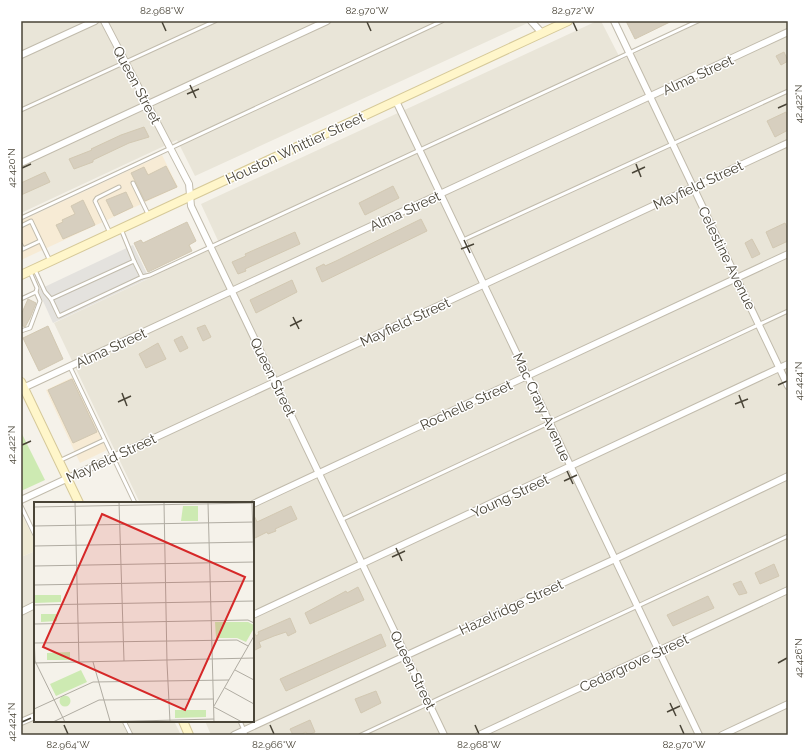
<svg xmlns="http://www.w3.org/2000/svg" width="809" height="756" font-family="Raleway,sans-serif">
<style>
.residential{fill:#e9e5d8}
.commercial{fill:#f7ebd5}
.education{fill:#eee9d3}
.green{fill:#cdeab2}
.parking{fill:#e4e2de}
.building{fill:#d7cfbf;stroke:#d2c8b2}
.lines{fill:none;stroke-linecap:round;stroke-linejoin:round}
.lane-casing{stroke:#c1bbac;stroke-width:5}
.street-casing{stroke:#c1bbac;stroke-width:8}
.secondary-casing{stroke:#d6c999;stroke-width:10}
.lane{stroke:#fff;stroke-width:3}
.street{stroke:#fff;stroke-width:6}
.secondary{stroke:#fff6ca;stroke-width:8}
.ticks{fill:none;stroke:#494437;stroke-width:1.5}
.labels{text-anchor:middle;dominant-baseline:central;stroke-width:3;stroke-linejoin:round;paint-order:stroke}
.street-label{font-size:14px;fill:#494437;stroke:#fff}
.inset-road{fill:none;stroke:#b0aca2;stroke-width:1}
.view{fill:#d62828;fill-opacity:0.15;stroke:#d62828;stroke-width:2}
.inset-edge{fill:none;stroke:#494437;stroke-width:2}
.neatline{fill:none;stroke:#494437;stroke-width:1.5}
.ticks-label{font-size:10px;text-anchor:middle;fill:#494437}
</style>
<rect width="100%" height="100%" fill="#f5f2ea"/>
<g class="residential">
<polygon points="21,21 532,21 195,176 177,140 21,213"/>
<polygon points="597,21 601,21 621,60 703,21 788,21 788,735 211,735 205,721 253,721 253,503 140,503 54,323 220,245 201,204"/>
<polygon points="35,551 35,721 174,721 181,735 21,735 21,557"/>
</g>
<g class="commercial">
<polygon points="162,155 178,187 21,260 21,221"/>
<polygon points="73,377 107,450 80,463 46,390"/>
</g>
<polygon class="education" points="21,513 35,541 35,551 21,557"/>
<polygon class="green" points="21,432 45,480 21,491"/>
<polygon class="parking" points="133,245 149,278 53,323 38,290"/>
<g class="building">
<polygon points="626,21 672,21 635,39"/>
<polygon points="784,52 788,61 781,65 776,56"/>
<polygon points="786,112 788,117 788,130 775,137 767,121"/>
<polygon points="144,127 149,137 129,143 93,160 93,162 74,169 69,159 92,150 91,149 121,135"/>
<polygon points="166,166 177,187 145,201 131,173 144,167 148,175"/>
<polygon points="45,172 50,182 21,195 21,183"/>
<polygon points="393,186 399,198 365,215 359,203"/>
<polygon points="126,192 133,207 114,216 106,200"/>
<polygon points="83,200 95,225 63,239 56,225 63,222 62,220 75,214 71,206"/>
<polygon points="421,219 427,231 322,282 316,268 324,264 325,266 336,261"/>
<polygon points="187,222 196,241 189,245 192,251 148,272 134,243 141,240 143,243"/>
<polygon points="785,223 788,230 788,241 773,248 766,232"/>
<polygon points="295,232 300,244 245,269 246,271 238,274 232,262 246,256 245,254"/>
<polygon points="752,239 760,254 752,258 745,243"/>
<polygon points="292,280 297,292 256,313 250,300"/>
<polygon points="28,299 36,303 30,318 25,327 21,325 21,315"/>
<polygon points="205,325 211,337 203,341 197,328"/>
<polygon points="48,326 63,359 39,371 23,338"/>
<polygon points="182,336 188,348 180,352 174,340"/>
<polygon points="158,343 166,359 146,368 139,354"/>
<polygon points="72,379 97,432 73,443 48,390"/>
<polygon points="291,506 297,519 275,529 276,531 268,534 267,532 255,538 253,533 253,513 257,522"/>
<polygon points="774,564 779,576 760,584 755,573"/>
<polygon points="741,581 747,593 739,595 733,584"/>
<polygon points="358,587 364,600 310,624 305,613 346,591 347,593"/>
<polygon points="708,596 714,608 673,626 667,615"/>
<polygon points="290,618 296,632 288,636 286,632 274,636 259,642 261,647 253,651 253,630 256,636 259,634 258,632"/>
<polygon points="381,634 386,646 286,691 280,679"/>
<polygon points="376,691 381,703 361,713 355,699"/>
<polygon points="310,720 315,732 308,735 306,732 300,735 293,735 290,729"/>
</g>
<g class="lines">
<g class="lane-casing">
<g id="lane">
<polyline points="21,110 215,21"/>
<polyline points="133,183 149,216"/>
<polyline points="21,218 442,21"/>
<polyline points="21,226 31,221 50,261"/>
<polyline points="121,229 134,261 51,299 59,316 142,277 150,275 698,21"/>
<polyline points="110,233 95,201 97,198 119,187"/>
<polyline points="463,240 788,91"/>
<polyline points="21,245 23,249 40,241"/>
<polyline points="134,261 142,277"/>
<polyline points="35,270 45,292 51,299"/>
<polyline points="21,299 36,292"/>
<polyline points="21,331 30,328 40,301 36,292 37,288 30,272"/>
<polyline points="70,367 135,503"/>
<polyline points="59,461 104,440"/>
<polyline points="21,506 35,535"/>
<polyline points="341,520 788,311"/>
<polyline points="124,721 131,735"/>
<polyline points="240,721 246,735"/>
<polyline points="361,735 788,536"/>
</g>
</g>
<g class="street-casing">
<g id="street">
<polyline points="104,21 189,184 191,206 444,735"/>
<polyline points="531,21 542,33"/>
<polyline points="614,21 788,386"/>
<polyline points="21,55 95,21"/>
<polyline points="396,101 699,735"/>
<polyline points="21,163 327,21"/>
<polyline points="21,389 788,32"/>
<polyline points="21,500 788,143"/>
<polyline points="253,504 788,254"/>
<polyline points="21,612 35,605"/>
<polyline points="253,615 788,364"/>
<polyline points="21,722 35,716"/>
<polyline points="234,735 615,559 788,476"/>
<polyline points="479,735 788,590"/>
<polyline points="722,735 788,704"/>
</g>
</g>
<g class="secondary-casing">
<g id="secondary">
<polyline points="21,275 568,21"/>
<polyline points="21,382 79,503"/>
<polyline points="183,721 189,735"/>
</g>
</g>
<use href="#lane" class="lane"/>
<use href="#street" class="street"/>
<use href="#secondary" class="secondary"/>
</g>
<path class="ticks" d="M162,22L166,31M367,22L371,31M573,22L577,31M190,85L196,98M187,94L199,89M778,108L787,104M636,164L641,177M22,168L31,164M632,173L645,167M464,240L470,253M461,249L474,244M293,317L299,329M290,326L302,320M778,385L787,381M122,393L127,406M739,395L744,408M118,402L131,396M735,404L748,399M22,445L31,441M567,471L573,484M564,481L577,475M396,548L402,561M392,557L405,551M778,663L787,658M670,703L676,716M667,712L680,706M22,722L31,718M64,725L68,734M270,725L274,734M475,725L479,734M680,725L684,734"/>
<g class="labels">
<g class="street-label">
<text transform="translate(698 75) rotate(-25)">Alma Street</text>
<text transform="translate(137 85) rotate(62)">Queen Street</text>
<text transform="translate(295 148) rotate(-25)">Houston Whittier Street</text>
<text transform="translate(698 185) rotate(-25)">Mayfield Street</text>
<text transform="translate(405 211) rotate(-25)">Alma Street</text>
<text transform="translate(727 258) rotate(64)">Celestine Avenue</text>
<text transform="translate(405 322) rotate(-25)">Mayfield Street</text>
<text transform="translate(111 348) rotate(-25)">Alma Street</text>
<text transform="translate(273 377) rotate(64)">Queen Street</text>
<text transform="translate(466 405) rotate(-25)">Rochelle Street</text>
<text transform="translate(542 407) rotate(65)">Mac Crary Avenue</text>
<text transform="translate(111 458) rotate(-25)">Mayfield Street</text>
<text transform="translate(510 496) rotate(-25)">Young Street</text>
<text transform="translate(511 607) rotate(-25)">Hazelridge Street</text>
<text transform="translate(634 663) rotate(-25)">Cedargrove Street</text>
<text transform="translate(413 670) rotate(64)">Queen Street</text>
</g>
</g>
<g transform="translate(34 502)">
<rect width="220" height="220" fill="#f5f2ea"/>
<path d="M149,4H164V19H147ZM1,93H27V100L1,101ZM7,112H23V119L7,120ZM181,120H214L220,123V126L212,140L203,136H182ZM36,150V158H13V151ZM47,168L53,180L22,194L16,182ZM25.5 199a5.5 5.5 0 1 1 11 0a5.5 5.5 0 1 1-11 0ZM141,208H172V215L141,216Z" fill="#cdeab2"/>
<path class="inset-road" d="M41,0L45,160M85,0L90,159M130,0L133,161L136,220M218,0L220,67M174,1L180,220M0,5L220,1M0,24L220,20M0,44L220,40M0,64L220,60M0,83L220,79M0,103L220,99M0,122L214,118L220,121M0,133L1,159L31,220M0,141L203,138L214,144M59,160L76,219M0,161L220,156M201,168L220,178M191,186L220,202M180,204L220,134M180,205L208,220M0,207L59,180L195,178M19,220L65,198L180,197M65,220L180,217"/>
<path class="view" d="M68,12L211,75L151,208L9,145Z"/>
<rect width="220" height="220" class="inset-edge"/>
</g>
<rect width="809" height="756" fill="none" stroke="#ffffff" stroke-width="44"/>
<rect x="22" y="22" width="765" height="712" class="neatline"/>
<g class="ticks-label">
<text x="162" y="14">82.968°W</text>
<text x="367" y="14">82.970°W</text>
<text x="573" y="14">82.972°W</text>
<text transform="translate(798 104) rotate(-90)" y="4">42.422°N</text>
<text transform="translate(11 168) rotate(-90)" y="4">42.420°N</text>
<text transform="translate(798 381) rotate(-90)" y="4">42.424°N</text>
<text transform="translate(11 445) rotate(-90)" y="4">42.422°N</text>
<text transform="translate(798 658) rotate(-90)" y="4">42.426°N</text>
<text transform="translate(11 722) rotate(-90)" y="4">42.424°N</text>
<text x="68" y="748">82.964°W</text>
<text x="274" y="748">82.966°W</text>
<text x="479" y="748">82.968°W</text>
<text x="684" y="748">82.970°W</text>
</g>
</svg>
